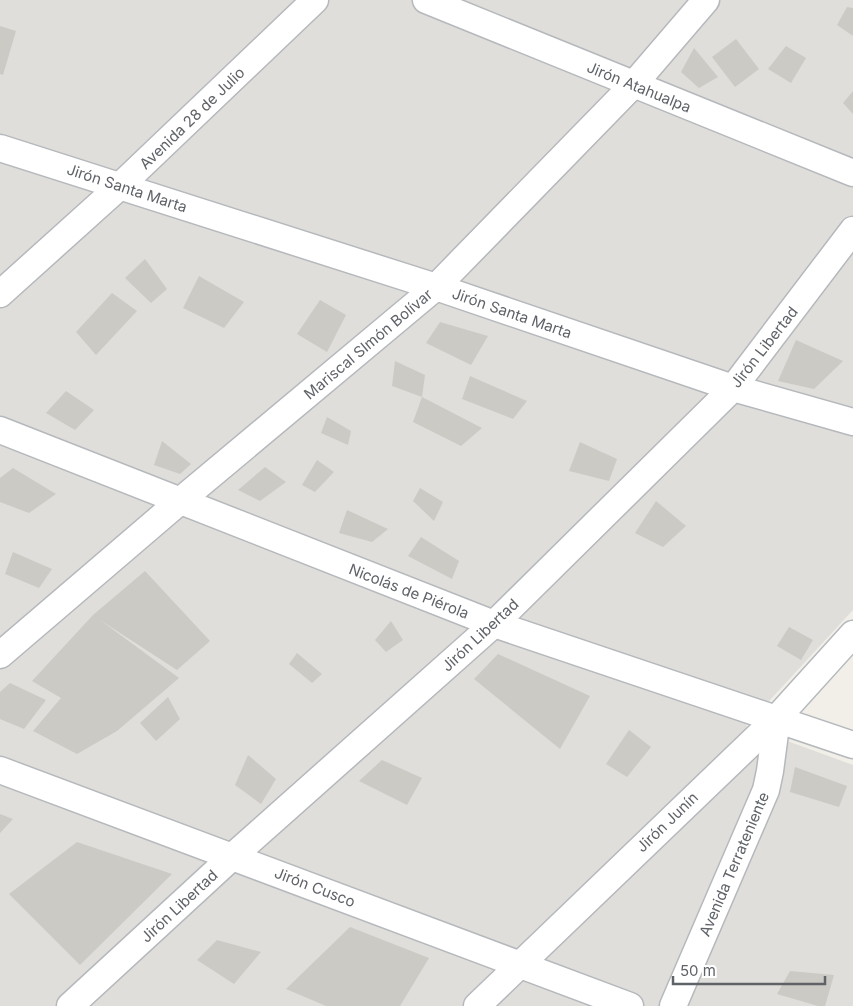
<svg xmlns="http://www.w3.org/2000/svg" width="853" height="1006" font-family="Inter,sans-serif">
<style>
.industrial{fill:#e0deda}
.building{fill:#cccac5}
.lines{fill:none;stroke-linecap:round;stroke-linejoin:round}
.minor-casing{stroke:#b5b8bc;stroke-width:29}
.minor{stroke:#fff;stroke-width:26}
.labels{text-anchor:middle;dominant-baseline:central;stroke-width:5;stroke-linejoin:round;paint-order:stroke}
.street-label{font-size:15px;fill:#5f6368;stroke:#fff}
</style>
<rect width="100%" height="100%" fill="#f1efe8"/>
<polygon class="industrial" points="0,0 853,0 853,610 746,726 853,765 853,1006 0,1006"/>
<g class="building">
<polygon points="847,7 853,8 853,36 837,25"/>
<polygon points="0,26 16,31 3,75 0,74"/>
<polygon points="736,39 759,69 735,87 712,57"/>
<polygon points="786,46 806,58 791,83 768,69"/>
<polygon points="694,48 718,77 699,88 681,72"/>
<polygon points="853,91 853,114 843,103"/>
<polygon points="145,259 167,289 151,303 125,278"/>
<polygon points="199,276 244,302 224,328 183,308"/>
<polygon points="112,293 137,311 96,355 76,332"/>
<polygon points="320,300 346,315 327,352 297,334"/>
<polygon points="440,322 488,336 471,365 426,343"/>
<polygon points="796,340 843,361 814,389 778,381"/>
<polygon points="395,361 425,375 422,397 392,386"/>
<polygon points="470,376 527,401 513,419 462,399"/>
<polygon points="66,391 94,410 75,430 46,413"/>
<polygon points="422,397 482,428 461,446 413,422"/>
<polygon points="327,417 351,431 348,445 321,433"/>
<polygon points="162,441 191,464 180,474 154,465"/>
<polygon points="580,442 617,459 609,481 569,471"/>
<polygon points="317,460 334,472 315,492 302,485"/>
<polygon points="265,467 286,482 260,501 238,490"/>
<polygon points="13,468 56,494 29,513 0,502 0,478"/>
<polygon points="420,488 443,502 434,521 413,501"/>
<polygon points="656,501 686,526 663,547 635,533"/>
<polygon points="347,510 388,529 372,542 339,533"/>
<polygon points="421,537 459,561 452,579 408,556"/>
<polygon points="13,552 52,569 39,588 5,574"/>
<polygon points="145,571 210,641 177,670 100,620 179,678 117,731 77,754 33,731 61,698 32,681 93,615"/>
<polygon points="391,621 403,640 386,652 375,640"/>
<polygon points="789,627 813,640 801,660 777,646"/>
<polygon points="297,653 322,674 312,683 289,664"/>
<polygon points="498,654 590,696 560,749 474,679"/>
<polygon points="10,683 46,700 24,729 0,719 0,692"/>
<polygon points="168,697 180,719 156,741 140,723"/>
<polygon points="629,730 651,747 627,777 606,764"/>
<polygon points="248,755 276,779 261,804 235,785"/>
<polygon points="382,760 422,778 407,805 359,781"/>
<polygon points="795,767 847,786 839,807 790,792"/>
<polygon points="0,814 13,819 0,833"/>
<polygon points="77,842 172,874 80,965 9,894"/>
<polygon points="350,927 429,958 400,1006 326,1006 286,989"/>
<polygon points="217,940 261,952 234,984 197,960"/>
<polygon points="790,971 834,975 825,1006 818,1006 777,994"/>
</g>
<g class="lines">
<g class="minor-casing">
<g id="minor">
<polyline points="426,0 853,173"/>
<polyline points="0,148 436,287 733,388 853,422"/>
<polyline points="0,294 120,186 315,0"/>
<polyline points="0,430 494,624 853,745"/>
<polyline points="0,655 180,501 436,287 634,84 706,0"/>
<polyline points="0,770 630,1006"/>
<polyline points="70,1006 233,856 494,624 733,388 853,230"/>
<polyline points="477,1006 777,718 853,634"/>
<polyline points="673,1006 766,790 770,771 777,718"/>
</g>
</g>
<use href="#minor" class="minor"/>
</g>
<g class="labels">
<g class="street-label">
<text transform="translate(639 87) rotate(22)">Jirón Atahualpa</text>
<text transform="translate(192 118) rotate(-44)">Avenida 28 de Julio</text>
<text transform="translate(127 188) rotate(18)">Jirón Santa Marta</text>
<text transform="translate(512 313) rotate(19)">Jirón Santa Marta</text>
<text transform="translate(368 344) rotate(-40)">Mariscal SImón Bolívar</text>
<text transform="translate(764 347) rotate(-52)">Jirón Libertad</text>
<text transform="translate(409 591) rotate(21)">Nicolás de Piérola</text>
<text transform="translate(480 635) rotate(-43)">Jirón Libertad</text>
<text transform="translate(667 822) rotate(-44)">Jirón Junín</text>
<text transform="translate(734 864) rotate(-67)">Avenida Terrateniente</text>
<text transform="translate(315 887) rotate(21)">Jirón Cusco</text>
<text transform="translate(179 906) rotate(-43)">Jirón Libertad</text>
</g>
</g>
<path d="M673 976v8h152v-8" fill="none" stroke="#5f6368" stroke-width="2.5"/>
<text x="680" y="976" font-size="15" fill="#5f6368" stroke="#ffffff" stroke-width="4" paint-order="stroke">50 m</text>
</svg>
